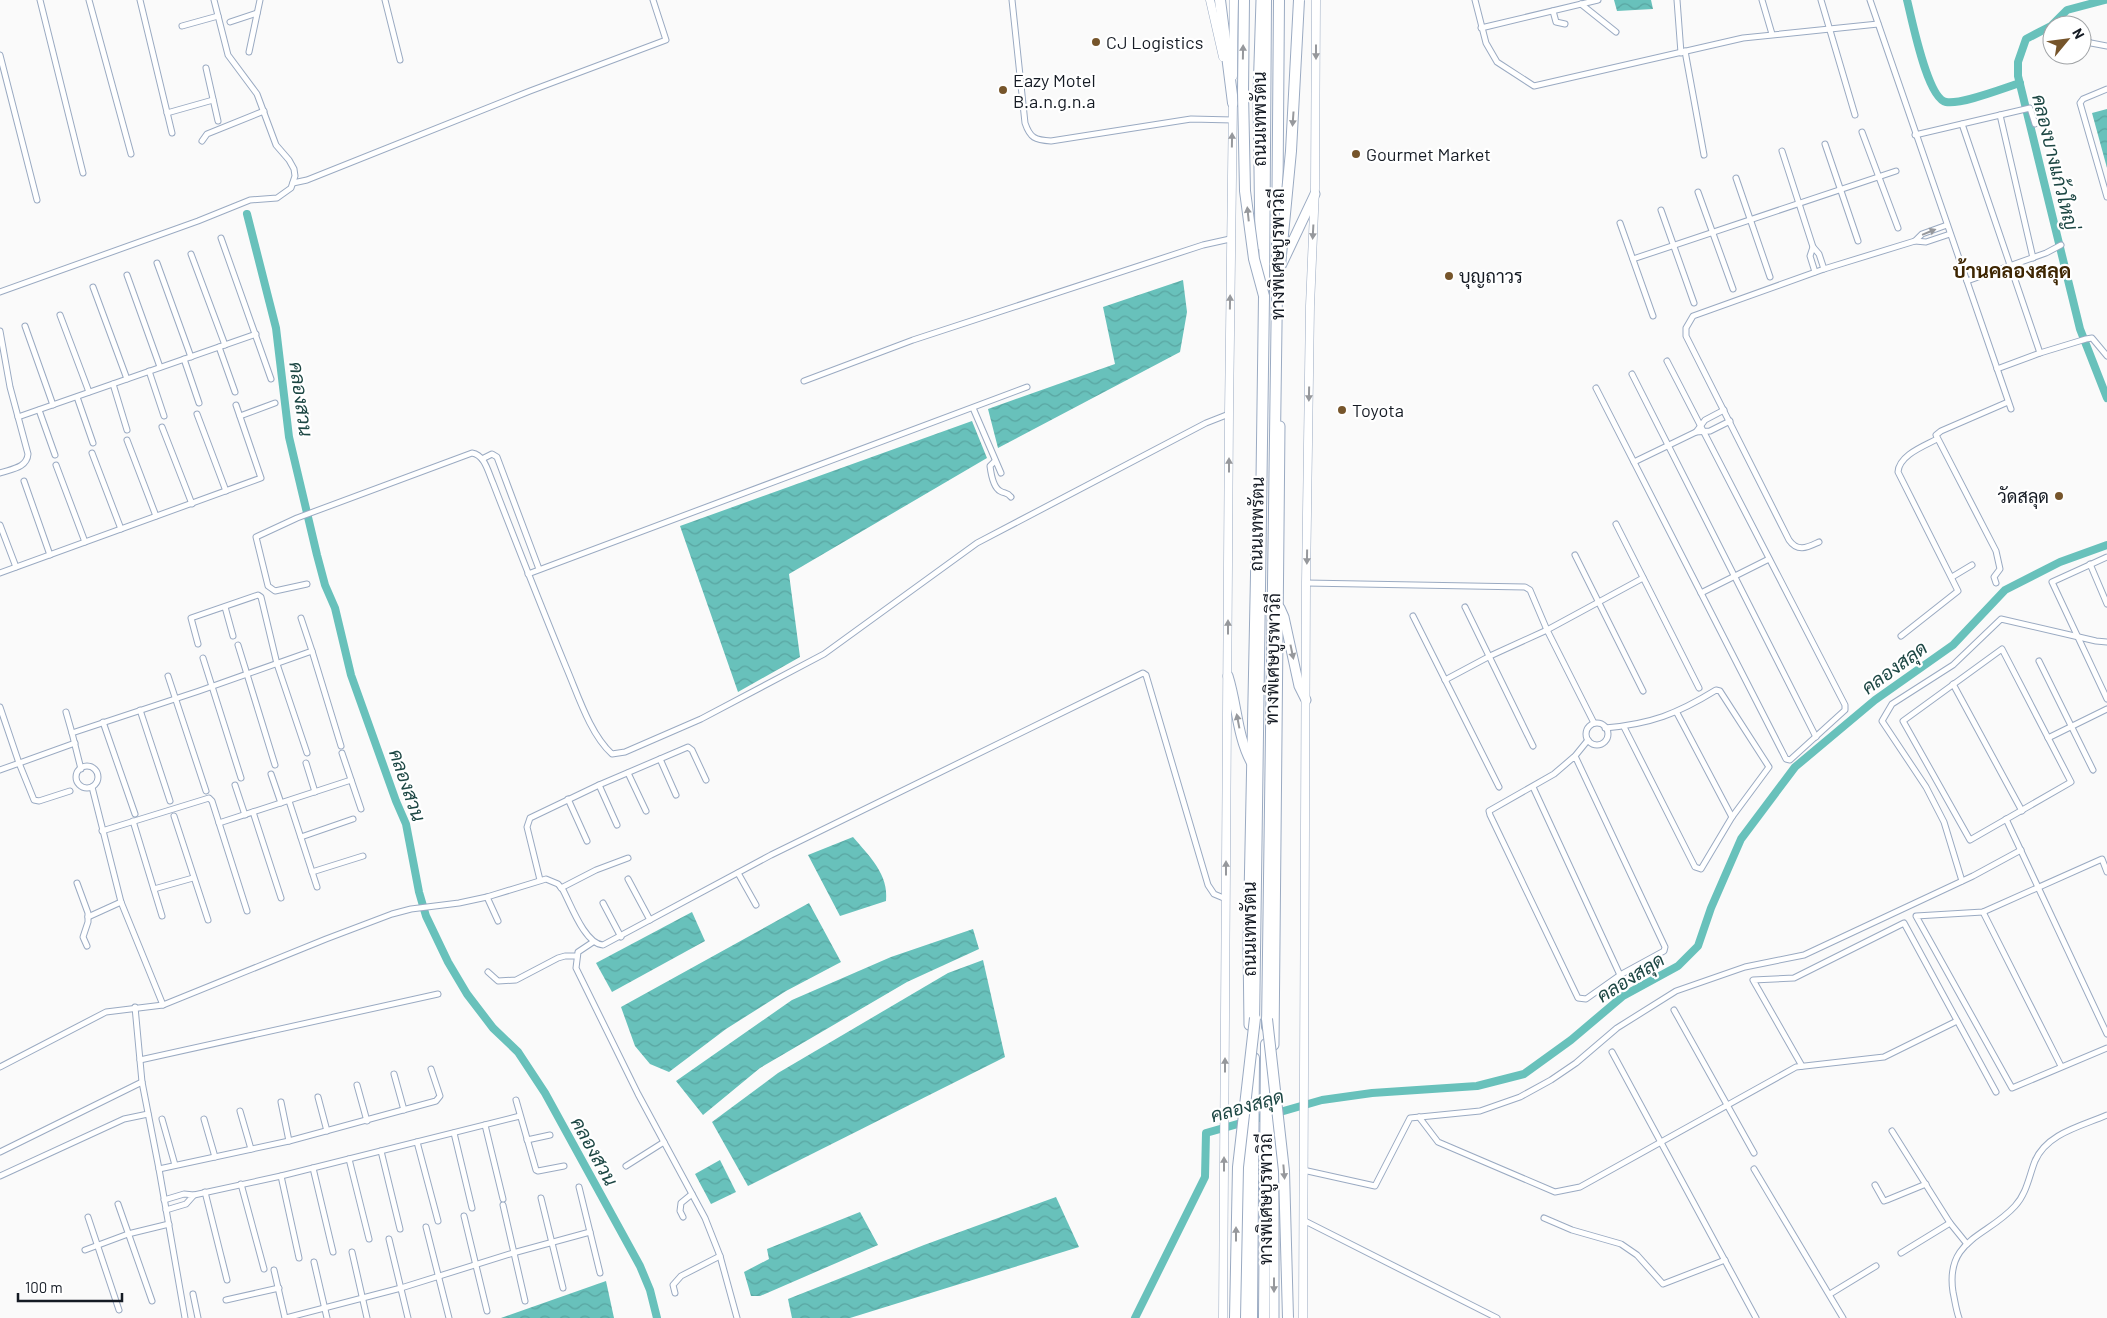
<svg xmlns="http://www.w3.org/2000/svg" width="2107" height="1318" font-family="Barlow,Sarabun,sans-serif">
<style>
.water{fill:url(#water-waves)}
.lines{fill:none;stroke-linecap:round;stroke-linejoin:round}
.canal{stroke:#68c1bb;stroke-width:8}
.minor-casing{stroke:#9aaac2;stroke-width:7}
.secondary-casing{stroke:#9aaac2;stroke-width:9}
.trunk-casing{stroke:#9aaac2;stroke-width:11}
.motorway-casing{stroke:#9aaac2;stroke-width:12}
.minor{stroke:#fff;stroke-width:5}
.secondary{stroke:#fff;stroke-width:8}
.trunk{stroke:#fff;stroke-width:9}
.motorway{stroke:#fff;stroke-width:10}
.motorway-bridge-casing{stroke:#9aaac2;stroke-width:12;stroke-linecap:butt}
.motorway-bridge{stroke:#fff;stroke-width:10}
.oneway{fill:#96989c}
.poi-dot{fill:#76552b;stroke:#fff;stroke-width:2}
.labels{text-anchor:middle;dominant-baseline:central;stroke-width:4.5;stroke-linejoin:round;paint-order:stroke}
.poi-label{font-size:18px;fill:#151b24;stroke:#fff;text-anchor:start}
.street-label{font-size:18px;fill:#151b24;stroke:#fff}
.water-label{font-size:19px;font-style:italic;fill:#1c4643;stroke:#fff}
.quarter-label{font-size:20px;font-weight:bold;fill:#3e2602;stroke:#fff}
</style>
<defs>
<pattern id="water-waves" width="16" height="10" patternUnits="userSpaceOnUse" patternTransform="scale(1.25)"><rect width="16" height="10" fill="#68c1bb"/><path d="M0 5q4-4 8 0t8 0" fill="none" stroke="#59a5a1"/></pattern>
</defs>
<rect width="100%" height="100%" fill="#fafafa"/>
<g class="water">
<polygon points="1614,0 1651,0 1653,9 1617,11"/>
<polygon points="2107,109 2107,168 2092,113"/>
<polygon points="1183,280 1187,312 1180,352 998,448 988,409 1115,364 1103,307"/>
<polygon points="972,421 987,458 789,574 800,657 738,692 680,526"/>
<path d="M853,837C869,856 889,874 886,901L840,916L808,855Z"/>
<polygon points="809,903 841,962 786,991 726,1029 669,1072 650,1064 635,1046 621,1007"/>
<polygon points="692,912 705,941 612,992 596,963"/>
<polygon points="973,929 979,949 907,982 760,1068 703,1115 676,1081 792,1000 891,957"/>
<polygon points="983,960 1005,1057 748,1186 712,1122 778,1073 948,973"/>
<polygon points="720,1160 736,1192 711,1204 695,1174"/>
<polygon points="1056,1197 1079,1247 850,1318 792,1318 788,1299 924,1245"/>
<polygon points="860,1212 878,1245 760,1296 751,1296 744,1272 769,1259 767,1249"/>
<polygon points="606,1281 614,1318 501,1318"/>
</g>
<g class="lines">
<g class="canal">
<path d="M1907,0C1912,19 1927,98 1946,102C1961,105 2004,88 2020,83"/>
<polyline points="2105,0 2067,10 2051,26 2026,39 2018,62 2018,76 2080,329 2107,398"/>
<polyline points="247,214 276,328 289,437 317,555 325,585 335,608 351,675 396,801 406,824 419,892 426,916 448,962 467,994 493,1028 518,1052 545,1093 640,1266 650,1290 657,1318"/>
<polyline points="1135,1318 1205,1177 1206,1133 1322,1100 1372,1093 1477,1086 1524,1074 1571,1040 1623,996 1678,966 1698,946 1711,908 1741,839 1795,767 1875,700 1953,645 2005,590 2060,562 2107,545"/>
</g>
<g class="minor-casing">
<g id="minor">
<polyline points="40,0 83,173"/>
<polyline points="89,0 131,154"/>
<polyline points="140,0 172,133"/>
<polyline points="385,0 400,60"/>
<path d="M1012,0L1025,123C1030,138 1035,140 1051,141L1191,119L1233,120"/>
<polyline points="1475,0 1486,43 1497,62 1534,86 1743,38 1878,24"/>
<polyline points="1677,0 1681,53"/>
<polyline points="1762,0 1772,34"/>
<polyline points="1821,0 1855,115"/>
<polyline points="1870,0 2011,409"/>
<polyline points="1581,4 1616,32"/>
<polyline points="1553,11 1556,22 1565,24"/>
<polyline points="230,22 257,13"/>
<polyline points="182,26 218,16"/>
<polyline points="1481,28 1598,0"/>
<polyline points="2083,38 2091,43 2107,46"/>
<polyline points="1685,51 1704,155"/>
<polyline points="249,52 260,0"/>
<polyline points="0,55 37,200"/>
<polyline points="206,68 218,121"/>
<polyline points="2107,89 2083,99 2080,103 2107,197"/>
<polyline points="167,113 213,100"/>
<polyline points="2000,115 2033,258"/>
<polyline points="1962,124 2040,353"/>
<polyline points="1862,132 1898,228"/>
<polyline points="1915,135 2030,108 2035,124"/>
<polyline points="202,141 207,134 264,111"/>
<polyline points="1825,144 1858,241"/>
<polyline points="1782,151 1813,247"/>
<polyline points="1736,178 1770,277"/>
<polyline points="293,183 307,180 530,91 666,40 653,0"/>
<polyline points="1698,192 1733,289"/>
<polyline points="1661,210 1694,303"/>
<polyline points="1620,223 1653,316"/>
<polyline points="1947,225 1922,234 1915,241 1926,242 1950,234"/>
<polyline points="221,238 271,379"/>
<polyline points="191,254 225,345"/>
<polyline points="1633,259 1896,171"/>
<polyline points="157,263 191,357"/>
<polyline points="1815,272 1810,256 1813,247 1819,254 1824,269"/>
<polyline points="127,275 160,367"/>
<polyline points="1967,281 2046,253 2061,245"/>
<polyline points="93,287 127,379"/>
<polyline points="0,292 198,221 250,200 277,198 291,188 295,176 294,169 289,160 276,145 257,94 228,55 214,0"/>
<polyline points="60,315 89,392"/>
<polyline points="25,326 53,405"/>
<path d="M0,331L10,387L28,454C27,468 11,469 0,473"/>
<polyline points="219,347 235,392"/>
<polyline points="184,359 199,403"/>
<polyline points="1997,369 2040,353 2086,339 2092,338 2107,356"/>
<polyline points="149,371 164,416"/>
<polyline points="1632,374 1816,737"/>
<polyline points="804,381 913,340 1203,245 1230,239"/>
<polyline points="113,384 127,430"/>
<polyline points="1596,388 1786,759 1790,760 1845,710 1845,705 1667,361"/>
<polyline points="77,397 93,443"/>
<polyline points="973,408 1001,473"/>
<polyline points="39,410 55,455"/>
<polyline points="1724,410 1705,420 1696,432 1710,431 1730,421"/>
<polyline points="197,414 226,491"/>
<polyline points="240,416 275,403"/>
<polyline points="18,417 256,334"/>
<polyline points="162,427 192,504"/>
<polyline points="127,440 156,516"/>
<polyline points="92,453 121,529"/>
<polyline points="482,459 492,454 497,457 539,569"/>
<path d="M995,461L990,466C991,474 993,487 1000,491C1005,494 1007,492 1011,497"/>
<polyline points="1634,462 1696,432"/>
<polyline points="56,465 85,542"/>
<polyline points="24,481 50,555"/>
<polyline points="1616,524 1699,688"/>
<polyline points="0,525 16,567"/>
<path d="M1819,542C1808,547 1798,553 1789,540L1686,336V328L1693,316L1824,269L1915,241"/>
<polyline points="1575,555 1643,691"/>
<polyline points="2107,557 2052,582 2107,699"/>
<polyline points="2090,564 2107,604"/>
<polyline points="0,573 261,478 236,405"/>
<polyline points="528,574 1027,387"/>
<polyline points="1952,577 1972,565"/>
<polyline points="1306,583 1525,587 1530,590 1547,630 1594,723"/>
<polyline points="1996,583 1994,577 2000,569 1996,551 1936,435 1941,431 2008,402"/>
<path d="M307,584L275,591L268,586L256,537L297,518L472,453C485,455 488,472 493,483C517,545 541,606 566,667C578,695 590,734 612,754L625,752L701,719L824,654L977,543L1206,423L1229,414"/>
<polyline points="1701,593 1769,559"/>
<polyline points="225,607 233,636"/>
<polyline points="1465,607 1533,746"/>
<polyline points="1413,616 1499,787"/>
<path d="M1901,636L1958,591L1898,472C1899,455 1924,446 1937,439"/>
<polyline points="198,644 191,618 258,595 261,597 277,664 307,753"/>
<polyline points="238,645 275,765"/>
<polygon points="2002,649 2071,782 1970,840 1903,721"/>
<polyline points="312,651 341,746"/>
<polyline points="203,658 241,778"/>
<polyline points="2039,661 2093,770"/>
<polyline points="168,676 206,791"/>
<polyline points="1445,680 1490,656 1547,630 1643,578"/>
<polyline points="1953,684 2022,811"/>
<polyline points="0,707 19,763 34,800 39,801 70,791"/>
<polyline points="140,710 170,801"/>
<polyline points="66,712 72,733"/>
<polyline points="1677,713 1732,817"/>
<polyline points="103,722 135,814"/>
<circle cx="1597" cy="734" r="11"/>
<path d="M1605,728C1651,724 1677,714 1716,690L1720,691L1769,767L1732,817L1701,869L1695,867L1624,727"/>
<polyline points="2048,738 2107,709"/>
<polyline points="342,753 361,809"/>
<polyline points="1575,756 1665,947 1664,951 1620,975 1586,999 1578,998 1490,815 1489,811 1554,774 1575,756 1588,740"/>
<polyline points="660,759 676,795"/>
<polyline points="306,763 315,792"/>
<circle cx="87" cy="777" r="11"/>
<polyline points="81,769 72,733 199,691 312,651 301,618"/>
<polyline points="0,770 75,743"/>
<polyline points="628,773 646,811"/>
<polyline points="271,774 281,803"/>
<polyline points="235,785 245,815"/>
<polyline points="599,785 617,825"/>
<polyline points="92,787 121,902 163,1005"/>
<polyline points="1533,787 1620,975"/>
<polyline points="568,799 587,841"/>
<polyline points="289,801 317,887"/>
<polyline points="253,812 281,898"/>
<polyline points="174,816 208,920"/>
<polyline points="2006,819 2107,1034"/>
<polyline points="133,821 162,916"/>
<polyline points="219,823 351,780"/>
<polyline points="102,831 209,798 212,801 247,911"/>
<polyline points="301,837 353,819"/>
<polyline points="312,872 363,856"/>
<polyline points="2107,872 2102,859 1983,912 1916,916 2012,1088 2107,1048"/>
<polyline points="738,873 756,905"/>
<polyline points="628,879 650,920"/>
<polyline points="540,880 527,827 530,818 599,785 688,747 692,750 706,780"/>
<polyline points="1962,881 1944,822 1926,787 1882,721 1892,704 1953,665 2001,619 2096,641 2107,642"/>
<polyline points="77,883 88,913 88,922 83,937 87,946"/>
<polyline points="561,888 596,870 628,858"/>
<polyline points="154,889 193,878"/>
<polyline points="487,897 498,921"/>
<polyline points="603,903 621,937"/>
<polyline points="1983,912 2061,1066"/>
<polyline points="88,917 121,902"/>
<polyline points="593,942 578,952 576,968 638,1094 705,1218 720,1256 737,1318"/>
<polyline points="488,972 498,981 516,980 558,958 565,956 577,956"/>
<polyline points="135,1007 142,1082 159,1169 185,1318"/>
<polyline points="1674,1010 1754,1153"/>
<polyline points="1612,1052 1756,1318"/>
<polyline points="140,1060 438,994"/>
<polyline points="1802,1066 1753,980 1794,978 1904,923 1996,1092"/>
<path d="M0,1067L106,1012L163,1005L326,939L392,914L411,909L459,903L487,897L546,879L558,884L563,890C571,905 585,944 603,945L771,855L1143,673L1146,675L1208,885L1214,894L1226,899"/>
<polyline points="394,1074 404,1110"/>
<polyline points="357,1085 367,1121"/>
<polyline points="318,1097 327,1131"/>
<polyline points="516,1100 536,1170 538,1171 564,1166"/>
<polyline points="281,1102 289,1141"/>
<polyline points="240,1111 251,1149"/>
<polyline points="1419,1117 1438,1142 1555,1192 1580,1187 1796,1067 1884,1057 1957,1021"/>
<polyline points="162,1119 175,1165"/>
<polyline points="204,1119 215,1157"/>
<polyline points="485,1125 503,1199"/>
<polyline points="1892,1131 1950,1223 1967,1244"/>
<polyline points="454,1133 472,1208"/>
<polyline points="527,1140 550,1135"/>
<polyline points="417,1142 438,1221"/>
<polyline points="381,1151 400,1229"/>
<polyline points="0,1152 142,1082"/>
<polyline points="349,1159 369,1239"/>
<polyline points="626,1166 664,1142"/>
<polyline points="313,1168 333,1252"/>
<polyline points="159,1169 289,1141 436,1101 440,1096 431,1069"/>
<polyline points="1754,1169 1843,1318"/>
<polyline points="1303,1170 1375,1186 1410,1118 1480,1111 1520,1097 1551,1080 1576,1063 1617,1028 1676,991 1745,967 1804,955 1973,876 2021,850"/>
<polyline points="0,1176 124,1119 148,1114"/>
<polyline points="281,1176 299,1258"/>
<polyline points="241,1184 264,1269"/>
<polyline points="1875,1185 1884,1201 1887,1200 1926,1184"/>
<polyline points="579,1187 600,1273"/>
<polyline points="205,1192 227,1280"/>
<polyline points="194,1195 281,1176 520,1116"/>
<polyline points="541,1198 563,1288"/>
<polyline points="164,1200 184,1194 194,1195 186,1204 166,1210"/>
<polyline points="118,1204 152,1301"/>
<polyline points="503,1205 525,1301"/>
<polyline points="464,1216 487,1311"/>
<polyline points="88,1217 119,1310"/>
<polyline points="683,1217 680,1211 681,1203 692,1194"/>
<polyline points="1544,1218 1572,1230 1621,1244 1637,1255 1663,1284 1725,1260"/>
<polyline points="1303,1220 1497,1318"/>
<polyline points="426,1227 449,1318"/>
<polyline points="389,1239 408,1318"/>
<polyline points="85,1250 128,1234 169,1224"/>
<polyline points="352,1252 367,1318"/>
<polyline points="1901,1253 1950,1223"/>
<polyline points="314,1262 327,1318"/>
<polyline points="274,1270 285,1318"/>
<polyline points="675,1293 673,1285 681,1276 720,1256"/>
<polyline points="193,1294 198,1318"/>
<polyline points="1830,1294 1876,1266"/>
<polyline points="226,1300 279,1288"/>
<polyline points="286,1318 401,1288 513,1253 590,1232"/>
<path d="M1959,1318C1956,1310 1955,1301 1953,1292C1945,1239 1987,1237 2015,1206C2027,1193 2029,1176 2035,1161C2047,1133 2082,1126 2107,1115"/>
</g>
</g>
<g class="secondary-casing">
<g id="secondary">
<polyline points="1210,0 1223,57"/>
<polyline points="1233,76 1234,0"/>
<polyline points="1223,1318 1229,414 1233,98"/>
<polyline points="1303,1318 1306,583 1310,306 1315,188 1316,0"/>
</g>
</g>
<g class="trunk-casing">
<g id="trunk">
<polyline points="1260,245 1258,95 1261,0"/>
<polyline points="1281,266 1315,194"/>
<polyline points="1280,608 1284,617 1299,686 1306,700"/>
<path d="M1228,676C1237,704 1237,736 1251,762"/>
<polyline points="1249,1025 1248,946 1256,550"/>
<polyline points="1274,1045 1280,426"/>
<polyline points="1274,1113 1274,1318"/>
<polyline points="1244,1318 1248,1118"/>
</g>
</g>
<g class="motorway-casing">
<g id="motorway">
<polyline points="1220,0 1233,103"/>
<polyline points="1277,255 1279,0"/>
<polyline points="1254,1026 1264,296 1266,0"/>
<polyline points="1267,1027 1277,289"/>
<polyline points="1252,1318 1254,1058"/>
<polyline points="1264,1318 1266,1044"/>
</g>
</g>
<use href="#minor" class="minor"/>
<use href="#secondary" class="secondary"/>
<use href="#trunk" class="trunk"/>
<use href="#motorway" class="motorway"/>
<g class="motorway-bridge-casing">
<g id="motorway-bridge">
<polyline points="1244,0 1243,92 1245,191 1254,259 1264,296"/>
<polyline points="1277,297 1291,151 1299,0"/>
<polyline points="1267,1019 1284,1171 1288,1318"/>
<polyline points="1235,1318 1238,1167 1255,1018"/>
</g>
</g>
<use href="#motorway-bridge" class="motorway-bridge"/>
</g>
<defs><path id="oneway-solid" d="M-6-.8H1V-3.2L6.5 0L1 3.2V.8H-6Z" transform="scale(1.25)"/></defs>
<g class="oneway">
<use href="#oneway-solid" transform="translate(1243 52) rotate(-89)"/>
<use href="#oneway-solid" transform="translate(1316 52) rotate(90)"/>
<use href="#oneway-solid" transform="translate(1293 119) rotate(94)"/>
<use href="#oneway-solid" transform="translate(1232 140) rotate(-89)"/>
<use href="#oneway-solid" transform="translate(1248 214) rotate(-96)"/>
<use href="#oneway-solid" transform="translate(1313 232) rotate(93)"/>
<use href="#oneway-solid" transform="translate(1929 232) rotate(-22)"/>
<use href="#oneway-solid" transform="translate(1230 302) rotate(-89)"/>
<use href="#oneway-solid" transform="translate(1309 394) rotate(91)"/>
<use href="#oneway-solid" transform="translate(1229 465) rotate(-90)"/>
<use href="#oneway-solid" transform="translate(1307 557) rotate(91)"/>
<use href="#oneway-solid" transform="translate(1228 627) rotate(-90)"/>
<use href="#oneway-solid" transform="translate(1292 652) rotate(78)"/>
<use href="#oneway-solid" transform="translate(1238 721) rotate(-101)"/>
<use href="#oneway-solid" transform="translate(1226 868) rotate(-90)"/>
<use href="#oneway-solid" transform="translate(1225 1065) rotate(-90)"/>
<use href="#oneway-solid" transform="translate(1224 1164) rotate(-90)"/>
<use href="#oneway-solid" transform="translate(1284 1172) rotate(85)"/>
<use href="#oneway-solid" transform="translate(1236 1234) rotate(-90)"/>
<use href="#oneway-solid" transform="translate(1274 1285) rotate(90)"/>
</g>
<g class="poi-dot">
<circle cx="1096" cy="42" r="5"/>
<circle cx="1003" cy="90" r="5"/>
<circle cx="1356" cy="154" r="5"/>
<circle cx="1449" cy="276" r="5"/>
<circle cx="1342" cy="410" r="5"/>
<circle cx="2059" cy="496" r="5"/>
</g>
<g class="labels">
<g class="poi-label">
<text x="1106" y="42">CJ Logistics</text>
<text x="1013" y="80">Eazy Motel<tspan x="1013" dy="21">B.a.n.g.n.a</tspan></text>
<text x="1366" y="154">Gourmet Market</text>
<text x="1459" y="276">บุญถาวร</text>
<text x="1352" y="410">Toyota</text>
<text x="2049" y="496" text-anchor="end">วัดสลุด</text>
</g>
<g class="street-label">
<text transform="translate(1259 119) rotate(-90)">ถนนเทพรัตน</text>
<text transform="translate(1277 254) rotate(-90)">ทางพิเศษบูรพาวิถี</text>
<text transform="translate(1256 524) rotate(-89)">ถนนเทพรัตน</text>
<text transform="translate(1272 659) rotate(-89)">ทางพิเศษบูรพาวิถี</text>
<text transform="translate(1249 929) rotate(-90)">ถนนเทพรัตน</text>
<text transform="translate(1265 1199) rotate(-90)">ทางพิเศษบูรพาวิถี</text>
</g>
<g class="water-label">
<text transform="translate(2056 162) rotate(76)">คลองบางแก้วใหญ่</text>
<text transform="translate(302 399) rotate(82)">คลองสวน</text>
<text transform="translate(1894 667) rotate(-36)">คลองสลุด</text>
<text transform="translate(408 785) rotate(71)">คลองสวน</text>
<text transform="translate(1630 977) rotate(-32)">คลองสลุด</text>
<text transform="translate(1247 1105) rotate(-16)">คลองสลุด</text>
<text transform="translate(595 1151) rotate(61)">คลองสวน</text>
</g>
<g class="quarter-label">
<text x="2012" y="270">บ้านคลองสลุด</text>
</g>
</g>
<g transform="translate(2067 40) rotate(61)"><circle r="24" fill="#ffffff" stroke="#a1a4a7"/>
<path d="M0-4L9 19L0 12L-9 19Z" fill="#76552b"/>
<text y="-8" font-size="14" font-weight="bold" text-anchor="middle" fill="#151b24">N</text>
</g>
<path d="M18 1293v8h104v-8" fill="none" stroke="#151b24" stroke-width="2.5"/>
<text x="25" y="1293" font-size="15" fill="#151b24" stroke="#ffffff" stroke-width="4" paint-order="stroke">100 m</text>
</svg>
